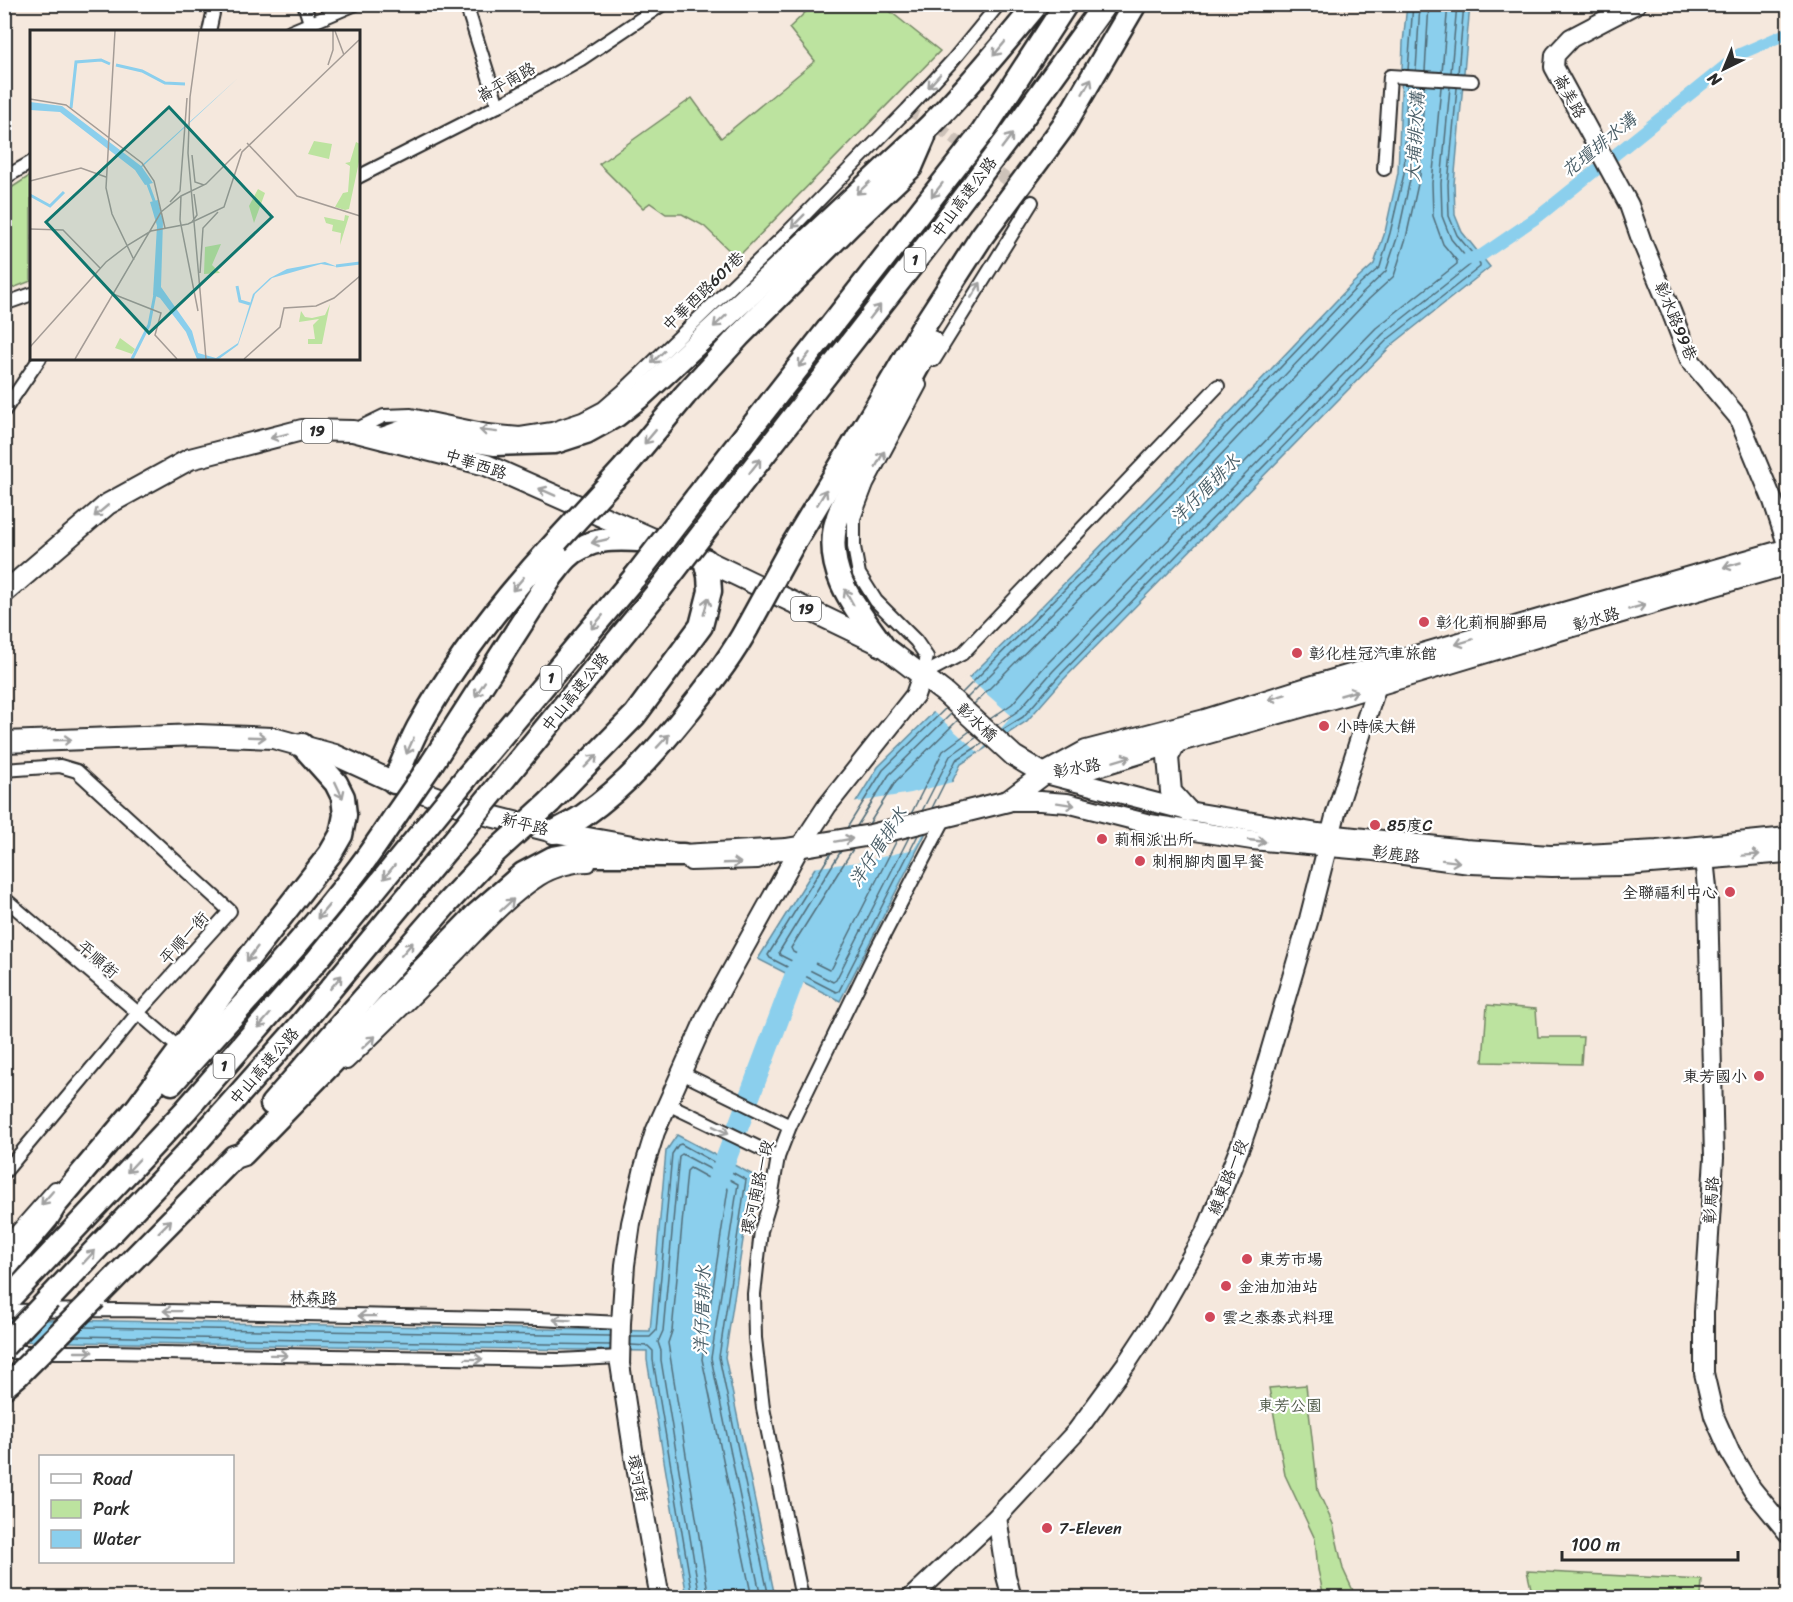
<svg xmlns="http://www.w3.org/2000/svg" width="1793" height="1602" font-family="Sriracha,'LXGW WenKai TC',sans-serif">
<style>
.green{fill:#bce39f;stroke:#748765;stroke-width:1.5}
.water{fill:#8bcfed;stroke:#658d9f;stroke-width:1.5}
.pier{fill:#f5e8dd}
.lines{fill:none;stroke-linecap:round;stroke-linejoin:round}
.shore{stroke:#516d79;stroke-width:1.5}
.canal{stroke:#8bcfed;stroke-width:12}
.river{stroke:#8bcfed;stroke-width:21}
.street-tunnel{stroke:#cdc2b9;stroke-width:12;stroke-dasharray:12 6;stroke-linecap:butt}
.street-casing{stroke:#2b2b2b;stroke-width:16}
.secondary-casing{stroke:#2b2b2b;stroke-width:22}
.primary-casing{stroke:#2b2b2b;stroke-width:24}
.highway-casing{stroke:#2b2b2b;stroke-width:27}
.street{stroke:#fff;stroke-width:12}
.secondary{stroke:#fff;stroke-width:18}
.primary{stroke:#fff;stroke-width:20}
.highway{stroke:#fff;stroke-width:22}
.highway-bridge-casing{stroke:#2b2b2b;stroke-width:27;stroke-linecap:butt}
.highway-bridge{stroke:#fff;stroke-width:22}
.oneway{stroke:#a0a0a0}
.poi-dot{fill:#d1495b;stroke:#fff;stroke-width:2}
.labels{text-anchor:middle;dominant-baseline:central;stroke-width:4.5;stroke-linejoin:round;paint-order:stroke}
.shield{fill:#fff;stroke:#6b6b6b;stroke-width:1.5}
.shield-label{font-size:15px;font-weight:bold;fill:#2b2b2b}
.street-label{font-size:16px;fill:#2b2b2b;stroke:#fff}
.poi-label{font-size:16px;fill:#2b2b2b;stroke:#fff;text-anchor:start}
.park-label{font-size:16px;fill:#4f5948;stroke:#fff}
.water-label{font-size:18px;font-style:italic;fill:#485c65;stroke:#fff}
.inset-river{fill:none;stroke:#8bcfed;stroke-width:3}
.inset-road{fill:none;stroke:#a49c96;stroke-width:1.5}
.view{fill:#0f766e;fill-opacity:0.15;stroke:#0f766e;stroke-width:3}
.inset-edge{fill:none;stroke:#2b2b2b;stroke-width:3}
</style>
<rect width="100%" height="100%" fill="#f5e8dd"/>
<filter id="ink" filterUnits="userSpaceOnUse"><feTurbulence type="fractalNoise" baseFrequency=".0167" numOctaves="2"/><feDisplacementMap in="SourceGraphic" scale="12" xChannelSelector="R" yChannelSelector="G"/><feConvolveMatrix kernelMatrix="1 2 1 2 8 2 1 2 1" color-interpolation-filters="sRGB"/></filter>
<g filter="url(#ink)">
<g class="green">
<polygon points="813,5 882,5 940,51 737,258 704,226 682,214 666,214 650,203 643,208 599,164 692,98 721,138 815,61 789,28"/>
<polygon points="31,175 31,281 5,291 5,192"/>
<polygon points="1487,1005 1536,1009 1538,1037 1583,1037 1581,1064 1483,1062"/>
<polygon points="1306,1385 1318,1491 1333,1524 1343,1569 1356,1597 1324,1597 1318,1570 1315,1539 1285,1475 1269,1388"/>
<polygon points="1527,1571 1702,1580 1701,1597 1533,1597"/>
</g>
<g class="water">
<polygon points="1407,5 1470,5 1454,184 1455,215 1462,232 1490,267 1393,344 1062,681 1027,721 961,764 840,1001 758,959 878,767 1042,606 1181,464 1353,283 1374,264 1385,232 1398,173 1403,43"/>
<polygon points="677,1135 753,1175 725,1357 775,1597 687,1597 647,1360 647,1351 5,1341 5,1319 650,1331 666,1151"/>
</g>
<g class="pier">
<polygon points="966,676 1012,716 979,753 931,710"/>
<polygon points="956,781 914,849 866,861 811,868 852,803 911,793"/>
</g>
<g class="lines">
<g class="shore">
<polyline points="1408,70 1413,4"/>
<polyline points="1416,70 1420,4"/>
<polyline points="1425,71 1429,4"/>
<polyline points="1442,72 1448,4"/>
<polyline points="1451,72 1457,4"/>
<polyline points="1458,73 1464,4"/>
<polyline points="962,693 1185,468 1357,287 1380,267 1390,233 1404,174 1407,85"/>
<polyline points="967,698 1191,474 1363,293 1386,271 1398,235 1411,175 1415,85"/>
<polyline points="974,704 1197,480 1369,299 1394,276 1406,238 1420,175 1424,86"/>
<polyline points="990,719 1012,704 1046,665 1376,328 1457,264 1457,261 1443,244 1433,216 1432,183 1441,87"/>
<polyline points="997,725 1018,711 1053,671 1383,334 1470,265 1470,262 1451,239 1442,216 1441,183 1450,87"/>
<polyline points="1002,730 1023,717 1058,677 1388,339 1480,267 1480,264 1477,259 1457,235 1449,216 1448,184 1457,88"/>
<polyline points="932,808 956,760 983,743"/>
<polyline points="922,811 950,756 977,737"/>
<polyline points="911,814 943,751 970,731"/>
<polyline points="869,824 896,781 958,720"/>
<polyline points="857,826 889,775 951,714"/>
<polyline points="847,828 883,770 945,709"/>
<polyline points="853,849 791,948 793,952 829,970 832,968 897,840"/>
<polyline points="841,851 779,952 780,955 833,982 836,980 909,837"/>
<polyline points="831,853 768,955 770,958 836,992 839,991 918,835"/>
<polyline points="84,1327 610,1336"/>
<polyline points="75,1336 610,1345"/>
<polyline points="631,1337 650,1337 656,1331 672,1154 678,1145 681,1144 746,1180 719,1357 769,1598"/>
<polyline points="631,1345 648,1346 653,1351 653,1360 693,1598"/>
<polyline points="700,1598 661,1360 661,1351 658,1342 663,1331 679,1156 682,1154 738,1184 711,1358 761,1598"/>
<polyline points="709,1598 668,1343 672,1331 687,1171 690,1168 728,1189 702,1359 752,1598"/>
</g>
<polyline class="canal" points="1466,260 1482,255 1539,216 1740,54 1788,33"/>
<polyline class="river" points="715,1188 796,973 809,953"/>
<g class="street-tunnel">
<polyline points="907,110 930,121 971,152"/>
<polyline points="985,163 1022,191 1032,202"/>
</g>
<g class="street-casing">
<g id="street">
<polyline points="304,4 313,32"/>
<polyline points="466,4 498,106"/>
<polyline points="4,5 6,4"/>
<polyline points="209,32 215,4"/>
<polyline points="290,32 356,4"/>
<polyline points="1384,169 1390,76 1472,81"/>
<polyline points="358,177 498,106 581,59 663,4"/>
<polyline points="4,178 32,162"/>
<polyline points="4,304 32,294"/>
<polyline points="934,360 1032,202"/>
<polyline points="920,385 867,484 854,518 854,547 859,574 876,601 916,641 927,657 922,675"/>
<polyline points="4,411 40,358"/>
<polyline points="353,431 384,416 411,415 488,431 520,434 552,429 582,419 603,408 625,389 783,237 907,110 953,60 999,4"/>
<polyline points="922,675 962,654 1218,386"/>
<polyline points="4,770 60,766 77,771 230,911 137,1014 4,1173"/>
<polyline points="690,864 758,862 776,854"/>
<polyline points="4,898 172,1042"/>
<path d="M347,1063C385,1027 422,990 459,953C484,927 509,899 540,879C554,870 573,865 589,865"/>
<polyline points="682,1073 790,1126"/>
<polyline points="668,1104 778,1157"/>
<polyline points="4,1246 55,1188"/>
<polyline points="4,1311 119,1310 538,1319 621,1323"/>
<polyline points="4,1352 106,1352 559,1360 620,1357"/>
<polyline points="802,1598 763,1408 755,1338 754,1294 761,1231 771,1198 778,1157 790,1126 871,960 946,816"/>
</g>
</g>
<g class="secondary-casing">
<g id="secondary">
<polyline points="1636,4 1571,38 1555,55 1554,67 1629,205 1642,242 1671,311 1690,360 1738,417 1773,501 1788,547"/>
<polyline points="1046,774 1188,811 1318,833 1465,849 1550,855 1586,854 1657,850 1788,837"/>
<polyline points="1008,801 1040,801 1067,803 1150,824 1252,840 1374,851 1470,864 1552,867 1626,866 1788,853"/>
<polyline points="1697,850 1704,859 1708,897 1714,1158 1704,1312 1704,1373 1714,1416 1730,1452 1752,1489 1788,1533"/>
<polyline points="997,1517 1006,1576 1012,1598"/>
<polyline points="660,1598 634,1456 620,1364 621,1323 625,1265 631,1223 644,1168 655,1132 707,1015 800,847 827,806 915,695 922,675"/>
<polyline points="911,1598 997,1517 1076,1432 1126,1364 1157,1317 1206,1231 1242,1142 1253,1110 1309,919 1336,813 1377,685 1378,672"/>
</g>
</g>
<g class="primary-casing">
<g id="primary">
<polyline points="4,593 108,504 190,459 302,430 353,431 486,465 658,541 705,560 882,645 945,693 1014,756 1044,774"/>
<polyline points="4,742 198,735 273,738 335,755 394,782 483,814 554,832 683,855 786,849 871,835 1008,801 1044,774 1086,751 1205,720 1323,683 1549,617 1788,549"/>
<polyline points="1176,742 1168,757 1171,792 1188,811"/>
<polyline points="1056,773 1091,768 1176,742 1347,694 1556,631 1788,564"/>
</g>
</g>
<g class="highway-casing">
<g id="highway">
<path d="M385,438L407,430L494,444L555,442L586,432L617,415L642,395L897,157C949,111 992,58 1037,4"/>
<polyline points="625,467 685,395 739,336 851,224 911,167 924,137"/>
<polyline points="696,498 982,133 1066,4"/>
<polyline points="719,512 939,230 1009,137 1105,4"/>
<polyline points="792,546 880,401 922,329 982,236 1063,127 1135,4"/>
<path d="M882,645C856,608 826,575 835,527C837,518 841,508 845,500L931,342"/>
<path d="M432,763L552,576C557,570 562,563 567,558C592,533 627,540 658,541"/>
<polyline points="466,778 635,577"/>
<path d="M394,782C402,764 409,745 418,728C456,659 504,598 557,541"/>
<polyline points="499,785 660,589"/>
<polyline points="550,802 635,715 701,626 710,591 709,576 705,560"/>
<path d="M554,832C564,827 574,822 583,816C628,785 664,742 698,699C716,676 733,654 747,628"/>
<path d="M172,1083C235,1012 302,944 359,868C372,851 384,833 396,815"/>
<polyline points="272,1104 448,902 494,853"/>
<polyline points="4,1269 47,1218 55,1205 137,1108 251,955 330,854 341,835 345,815 343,797 336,783 302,745"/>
<polyline points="95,1298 234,1157 243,1154 476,915 523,874 553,858 569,855 683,855"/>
<polyline points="49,1299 187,1153 299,1027 452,843"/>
<polyline points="4,1304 186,1110 317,960 426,827"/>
<polyline points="4,1387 18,1375"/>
</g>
</g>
<use href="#street" class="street"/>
<use href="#secondary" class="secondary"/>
<use href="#primary" class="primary"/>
<use href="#highway" class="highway"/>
<g class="highway-bridge-casing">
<g id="highway-bridge">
<polyline points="557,541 625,467"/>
<polyline points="635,577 696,498"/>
<polyline points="660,589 719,512"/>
<polyline points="747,628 792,546"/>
<polyline points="396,815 432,763"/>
<polyline points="426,827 466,778"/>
<polyline points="452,843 499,785"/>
<polyline points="494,853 550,802"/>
<polyline points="4,1346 49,1299"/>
<polyline points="18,1375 95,1298"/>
</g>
</g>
<use href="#highway-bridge" class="highway-bridge"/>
</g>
<defs><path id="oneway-shaft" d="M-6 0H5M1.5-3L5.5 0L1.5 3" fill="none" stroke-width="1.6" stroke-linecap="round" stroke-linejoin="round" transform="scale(1.5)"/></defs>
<g class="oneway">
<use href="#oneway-shaft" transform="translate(999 49) rotate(130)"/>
<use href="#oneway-shaft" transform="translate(934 81) rotate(132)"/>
<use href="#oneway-shaft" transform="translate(1087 86) rotate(-60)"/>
<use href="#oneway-shaft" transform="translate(1007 141) rotate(-53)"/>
<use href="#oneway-shaft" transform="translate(863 188) rotate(137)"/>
<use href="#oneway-shaft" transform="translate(937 190) rotate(128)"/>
<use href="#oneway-shaft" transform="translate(798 221) rotate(135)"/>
<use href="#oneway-shaft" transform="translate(976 290) rotate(-58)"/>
<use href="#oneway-shaft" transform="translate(875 312) rotate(-52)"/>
<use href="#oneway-shaft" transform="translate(720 321) rotate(137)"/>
<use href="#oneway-shaft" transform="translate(658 357) rotate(136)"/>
<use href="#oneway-shaft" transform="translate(804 360) rotate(128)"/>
<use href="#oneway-shaft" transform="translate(488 431) rotate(-173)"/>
<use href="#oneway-shaft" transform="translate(279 436) rotate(165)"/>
<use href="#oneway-shaft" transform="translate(650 437) rotate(130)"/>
<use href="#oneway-shaft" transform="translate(880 459) rotate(-61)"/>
<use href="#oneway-shaft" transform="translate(755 466) rotate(-52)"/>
<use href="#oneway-shaft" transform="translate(547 492) rotate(-156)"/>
<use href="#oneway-shaft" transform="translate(822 497) rotate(-59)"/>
<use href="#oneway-shaft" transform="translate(101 511) rotate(140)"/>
<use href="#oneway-shaft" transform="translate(600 541) rotate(167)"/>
<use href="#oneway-shaft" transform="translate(1732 565) rotate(164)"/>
<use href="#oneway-shaft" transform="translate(518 584) rotate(130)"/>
<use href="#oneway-shaft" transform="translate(849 597) rotate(-119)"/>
<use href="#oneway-shaft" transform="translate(706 606) rotate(-75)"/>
<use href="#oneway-shaft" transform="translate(1637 607) rotate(-16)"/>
<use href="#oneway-shaft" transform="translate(597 622) rotate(130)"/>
<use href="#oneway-shaft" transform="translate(1464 642) rotate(163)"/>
<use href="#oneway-shaft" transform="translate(480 689) rotate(123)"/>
<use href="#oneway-shaft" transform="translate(1349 693) rotate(-16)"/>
<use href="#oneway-shaft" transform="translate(1277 697) rotate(163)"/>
<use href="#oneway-shaft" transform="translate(257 737) rotate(2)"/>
<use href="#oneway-shaft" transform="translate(63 740) rotate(-2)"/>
<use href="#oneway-shaft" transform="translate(663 741) rotate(-47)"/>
<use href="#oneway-shaft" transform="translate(410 746) rotate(114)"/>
<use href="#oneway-shaft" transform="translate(1122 759) rotate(-17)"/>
<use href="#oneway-shaft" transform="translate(591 761) rotate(-45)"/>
<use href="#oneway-shaft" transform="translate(339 790) rotate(65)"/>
<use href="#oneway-shaft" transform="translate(1066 804) rotate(9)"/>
<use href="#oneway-shaft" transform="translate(844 840) rotate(-10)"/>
<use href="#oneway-shaft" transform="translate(1257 841) rotate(6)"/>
<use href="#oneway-shaft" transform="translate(1751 855) rotate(-4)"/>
<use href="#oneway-shaft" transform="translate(1451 861) rotate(7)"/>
<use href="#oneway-shaft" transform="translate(732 863) rotate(-2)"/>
<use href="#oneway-shaft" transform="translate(389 872) rotate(129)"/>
<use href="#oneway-shaft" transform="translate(507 905) rotate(-42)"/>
<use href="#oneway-shaft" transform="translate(323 912) rotate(130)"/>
<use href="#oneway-shaft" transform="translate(407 949) rotate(-49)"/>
<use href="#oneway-shaft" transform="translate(252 954) rotate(127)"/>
<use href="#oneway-shaft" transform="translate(336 982) rotate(-50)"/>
<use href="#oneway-shaft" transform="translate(264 1021) rotate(131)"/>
<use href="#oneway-shaft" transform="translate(369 1042) rotate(-43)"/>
<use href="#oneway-shaft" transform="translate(721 1130) rotate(26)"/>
<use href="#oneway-shaft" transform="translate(133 1166) rotate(133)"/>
<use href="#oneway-shaft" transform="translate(47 1198) rotate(131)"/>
<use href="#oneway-shaft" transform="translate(165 1226) rotate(-45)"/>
<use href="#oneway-shaft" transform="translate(89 1257) rotate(-47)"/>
<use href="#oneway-shaft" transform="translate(172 1311) rotate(-179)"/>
<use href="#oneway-shaft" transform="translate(367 1316) rotate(-179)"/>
<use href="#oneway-shaft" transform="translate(562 1320) rotate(-177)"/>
<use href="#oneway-shaft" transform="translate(84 1352)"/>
<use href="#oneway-shaft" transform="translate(279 1355) rotate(1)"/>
<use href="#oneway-shaft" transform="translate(474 1359) rotate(1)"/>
</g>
</g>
<g class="poi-dot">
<circle cx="1424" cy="622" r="6"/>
<circle cx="1297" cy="653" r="6"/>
<circle cx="1324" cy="726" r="6"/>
<circle cx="1375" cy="825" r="6"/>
<circle cx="1102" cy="839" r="6"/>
<circle cx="1140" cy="861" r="6"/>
<circle cx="1730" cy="892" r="6"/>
<circle cx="1759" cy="1076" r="6"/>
<circle cx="1247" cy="1259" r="6"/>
<circle cx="1226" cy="1286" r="6"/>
<circle cx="1210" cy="1317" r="6"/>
<circle cx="1047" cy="1528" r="6"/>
</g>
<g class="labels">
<g class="shield">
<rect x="904.5" y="248" width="21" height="24" rx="4.5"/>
<rect x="302" y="419" width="30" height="24" rx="4.5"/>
<rect x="791" y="597" width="30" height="24" rx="4.5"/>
<rect x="540.5" y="666" width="21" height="24" rx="4.5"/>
<rect x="213.5" y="1054" width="21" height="24" rx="4.5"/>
</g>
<g class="shield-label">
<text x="915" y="260">1</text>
<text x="317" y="431">19</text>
<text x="806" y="609">19</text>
<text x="551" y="678">1</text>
<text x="224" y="1066">1</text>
</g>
<g class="street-label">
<text transform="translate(506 82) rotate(-29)">崙平南路</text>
<text transform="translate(1570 96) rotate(61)">崙美路</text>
<text transform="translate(964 197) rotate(-53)">中山高速公路</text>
<text transform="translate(703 291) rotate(-44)">中華西路601巷</text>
<text transform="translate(1676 321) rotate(67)">彰水路99巷</text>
<text transform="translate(476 464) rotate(18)">中華西路</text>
<text transform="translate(1596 619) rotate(-16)">彰水路</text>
<text transform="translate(575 692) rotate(-51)">中山高速公路</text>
<text transform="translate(977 722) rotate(42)">彰水橋</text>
<text transform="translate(1077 768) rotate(-10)">彰水路</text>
<text transform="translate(525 824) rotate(14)">新平路</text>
<text transform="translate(1396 854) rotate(7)">彰鹿路</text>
<text transform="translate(184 938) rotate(-48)">平順一街</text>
<text transform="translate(98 959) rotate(41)">平順街</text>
<text transform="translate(264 1066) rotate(-49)">中山高速公路</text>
<text transform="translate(1228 1177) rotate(-68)">線東路一段</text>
<text transform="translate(757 1187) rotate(-77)">環河南路一段</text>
<text transform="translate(1711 1200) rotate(-86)">彰馬路</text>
<text transform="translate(313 1298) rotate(1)">林森路</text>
<text transform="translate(638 1478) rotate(79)">環河街</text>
</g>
<g class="poi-label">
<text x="1436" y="622">彰化莿桐腳郵局</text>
<text x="1309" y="653">彰化桂冠汽車旅館</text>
<text x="1336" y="726">小時候大餅</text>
<text x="1387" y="825">85度C</text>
<text x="1114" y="839">莿桐派出所</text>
<text x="1152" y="861">刺桐腳肉圓早餐</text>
<text x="1718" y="892" text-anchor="end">全聯福利中心</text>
<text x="1747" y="1076" text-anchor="end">東芳國小</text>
<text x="1259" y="1259">東芳市場</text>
<text x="1238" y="1286">金油加油站</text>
<text x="1222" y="1317">雲之泰泰式料理</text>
<text x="1059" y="1528">7-Eleven</text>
</g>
<g class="park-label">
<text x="1290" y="1405">東芳公園</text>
</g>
<g class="water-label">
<text transform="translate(1415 137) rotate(-87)">大埔排水溝</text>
<text transform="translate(1599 145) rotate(-39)">花壇排水溝</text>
<text transform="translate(1205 489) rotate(-45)">洋仔厝排水</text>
<text transform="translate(878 847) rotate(-57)">洋仔厝排水</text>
<text transform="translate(702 1310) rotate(-88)">洋仔厝排水</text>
</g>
</g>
<g transform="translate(30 30)">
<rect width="330" height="330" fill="#f5e8dd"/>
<path d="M284,111L302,114L299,129L278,124ZM326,112L330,114V127L319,179L315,180L305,177L313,163L318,162L320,136L315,133L320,132ZM228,159L235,163L224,193L219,176ZM315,185L319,186L310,215L311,203L302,201L303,195L296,193L294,187L314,191ZM191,214L182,235L190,243L174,244L175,217ZM300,274L292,314H278V309H285L283,295L289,289L269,292L271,281L275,287L282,288L295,285ZM90,308L105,319L102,324L85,318Z" fill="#bce39f"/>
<path d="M208,48L112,137L123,153L115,155L105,140L30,82L0,80V72L32,76L111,136ZM128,170L133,191L131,257L162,301L168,323L186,328L208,313L223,264L240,248L257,239L295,232L308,237L291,234L242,248L225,264L208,315L189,329H167L156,302L130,268L123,265L127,196L120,172Z" fill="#8bcfed"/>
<path class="inset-river" d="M86,35L112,41L135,53L155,54M41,78L46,32L71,30L80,34M116,149L126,176M0,165L20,176L34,162M306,236L330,233M207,256L210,271L220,274M102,329L119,295L125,264"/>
<path class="inset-road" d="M85,1L76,158L82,184L104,230M169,1L160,67L158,123L176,329M305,1L314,25M298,35L303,20V1M0,69L36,75L112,133L124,151L135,198M217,113L267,166L330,186M162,125L165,152L174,155M0,151L51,138L76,147M151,166L150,190L168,281M140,172L150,161L157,68M162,192L167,185L164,164M0,199L33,200L70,238M170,243L173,198L188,182M83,264L131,283L125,305L147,329M0,317L76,232L98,215L121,201L158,194L194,177L212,122L329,10M45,329L131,182L151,166L176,154L211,119M214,329L250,297L254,278L286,276L304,268L330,246"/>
<path class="view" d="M139,77L242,187L119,303L16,192Z"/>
<rect width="330" height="330" class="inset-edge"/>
</g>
<rect width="1793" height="1602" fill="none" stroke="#fff" stroke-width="24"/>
<rect x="12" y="12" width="1769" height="1578" fill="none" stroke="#2b2b2b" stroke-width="2" filter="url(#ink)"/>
<rect x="39" y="1455" width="195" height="108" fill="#ffffff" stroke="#aaaaaa" stroke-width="1.5"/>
<rect x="51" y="1474" width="30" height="9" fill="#ffffff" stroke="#aaaaaa" stroke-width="1.5"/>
<text x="93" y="1485" font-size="18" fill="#2b2b2b">Road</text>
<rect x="51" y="1500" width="30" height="18" fill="#bce39f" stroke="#aaaaaa" stroke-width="1.5"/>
<text x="93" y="1515" font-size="18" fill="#2b2b2b">Park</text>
<rect x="51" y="1530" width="30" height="18" fill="#8bcfed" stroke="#aaaaaa" stroke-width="1.5"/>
<text x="93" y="1545" font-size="18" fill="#2b2b2b">Water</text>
<g transform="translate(1724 69) rotate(223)" stroke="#ffffff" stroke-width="4.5" paint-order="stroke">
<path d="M0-4.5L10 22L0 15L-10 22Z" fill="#2b2b2b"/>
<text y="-9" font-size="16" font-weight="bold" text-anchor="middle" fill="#2b2b2b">N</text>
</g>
<path d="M1562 1551v9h176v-9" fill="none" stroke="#2b2b2b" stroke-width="3"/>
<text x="1571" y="1551" font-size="18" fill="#2b2b2b" stroke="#ffffff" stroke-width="4.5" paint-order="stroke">100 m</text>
</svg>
